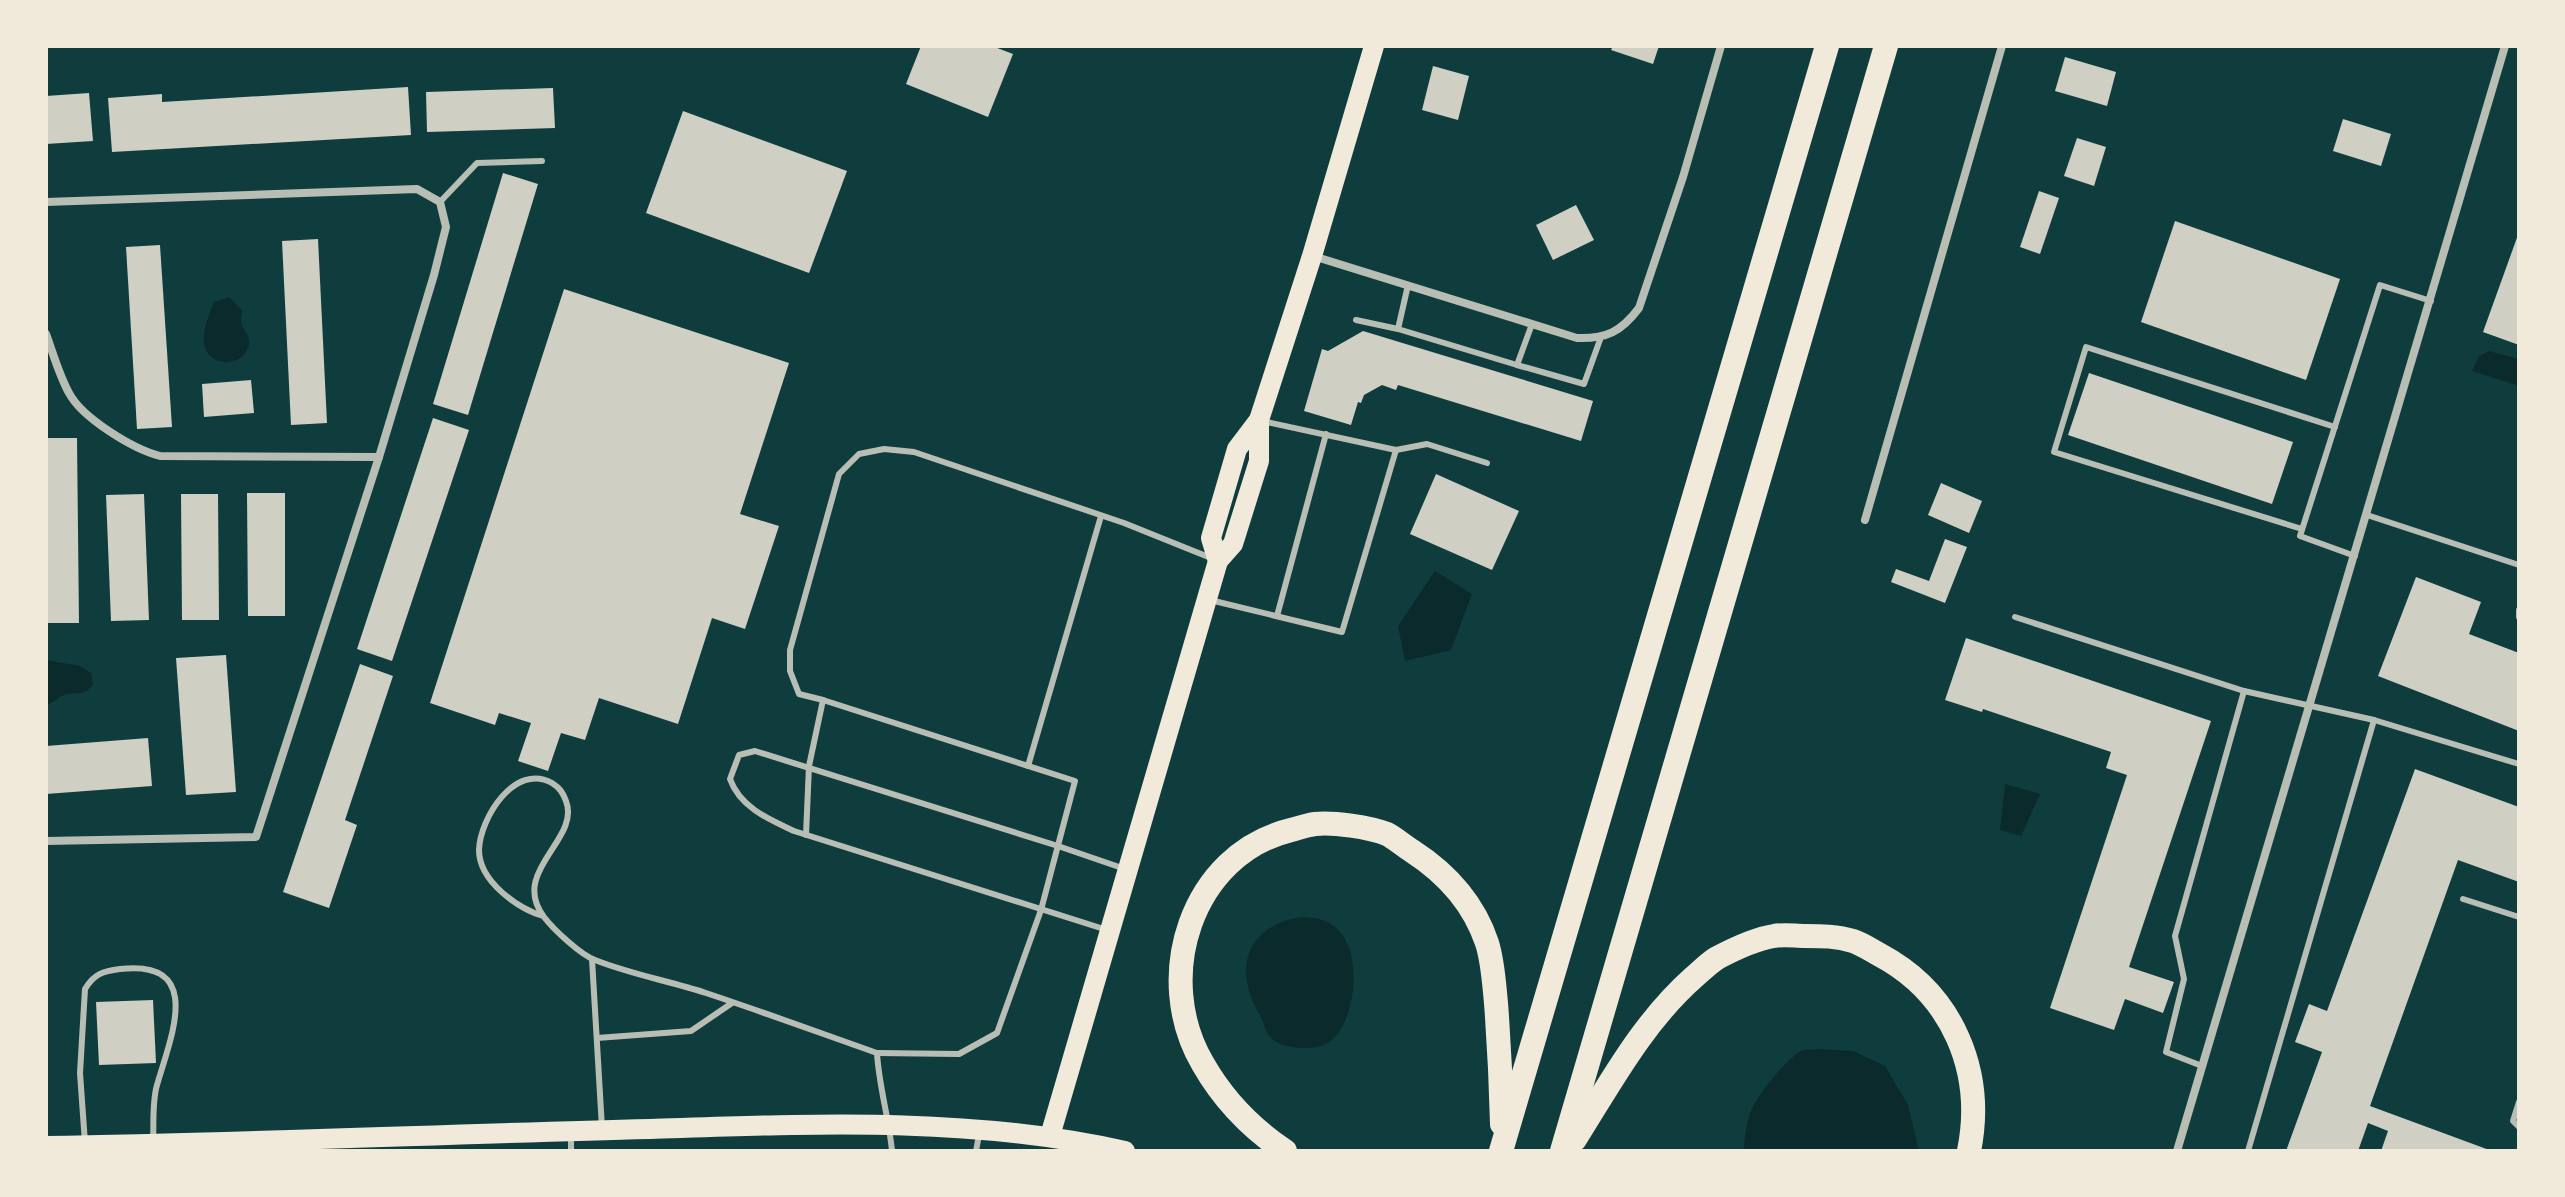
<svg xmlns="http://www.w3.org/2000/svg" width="2565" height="1197" font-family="'Nunito Sans',sans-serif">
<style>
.water{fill:#0a2a2b}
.building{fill:#cfcfc3}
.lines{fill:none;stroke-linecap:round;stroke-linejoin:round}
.service{stroke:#b8beb3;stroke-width:6}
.minor{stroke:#b8beb3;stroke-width:8}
.primary{stroke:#f1e9da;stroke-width:20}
.motorway{stroke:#f1e9da;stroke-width:24}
</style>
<rect width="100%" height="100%" fill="#0f3d3e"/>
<g class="water">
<path d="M229,297L242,310C242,314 241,318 241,322C243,331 251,335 249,345C243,368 208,368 204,344C202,332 209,314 214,302Z"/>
<polygon points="2489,351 2519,359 2519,386 2472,371 2479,356"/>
<polygon points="1435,571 1472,594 1451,650 1405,661 1398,626"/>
<path d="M46,660L80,666L91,673L93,684C84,697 77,691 64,695C57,698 54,703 46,705Z"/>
<polygon points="2005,784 2040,794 2021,836 2000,830"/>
<path d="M1301,917C1313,917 1325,919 1335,927C1363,949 1357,1016 1333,1039C1323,1049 1306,1049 1293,1047C1283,1046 1273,1042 1267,1033C1264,1028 1264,1022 1261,1017C1232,970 1245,926 1301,917Z"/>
<path d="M1817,1049L1853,1051L1885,1066L1908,1105L1919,1151H1744C1744,1138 1746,1126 1750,1113C1756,1097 1788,1055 1804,1050C1809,1049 1813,1050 1817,1049Z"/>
</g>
<g class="building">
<polygon points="921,46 992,46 1013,54 988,117 906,84"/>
<polygon points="1613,46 1659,46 1653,64 1611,50"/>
<polygon points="2065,57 2116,72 2107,106 2055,91"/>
<polygon points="1433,66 1469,76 1458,120 1422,110"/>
<polygon points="408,87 411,135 112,152 108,98 162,94 162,102"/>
<polygon points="553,88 555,128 427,132 426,92"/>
<polygon points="89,93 93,141 46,144 46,96"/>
<polygon points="683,111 847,171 809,273 646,213"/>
<polygon points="2343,119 2391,134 2381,166 2333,151"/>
<polygon points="2077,138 2106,147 2094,186 2064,176"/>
<polygon points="503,173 538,184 468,415 433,404"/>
<polygon points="2039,191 2059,198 2040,254 2020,247"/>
<polygon points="1576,205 1594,240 1553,260 1536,225"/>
<polygon points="2175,221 2340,279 2306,380 2141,322"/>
<polygon points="2519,232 2519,345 2483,332"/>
<polygon points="318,239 327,423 291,425 282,241"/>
<polygon points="160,245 172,427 137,429 126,247"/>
<polygon points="564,289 789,363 740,514 779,526 745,629 712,618 678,724 599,698 585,740 561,733 548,771 518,761 531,723 499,713 495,725 430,703"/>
<polygon points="1363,331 1593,401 1581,441 1398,385 1396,390 1382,385 1364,395 1361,403 1358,402 1351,425 1304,411 1322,349 1328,351"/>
<polygon points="2089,373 2293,442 2272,504 2068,435"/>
<polygon points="251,380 254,413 204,417 202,384"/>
<polygon points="433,418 469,430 392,661 357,649"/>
<polygon points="46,438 77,438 79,623 46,623"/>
<polygon points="1436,474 1519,511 1492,570 1410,534"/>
<polygon points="1941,483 1982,501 1969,533 1928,515"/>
<polygon points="247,493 285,493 285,616 248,616"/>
<polygon points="144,494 149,620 111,621 106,495"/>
<polygon points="181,494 218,494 219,620 182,620"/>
<polygon points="1945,539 1967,547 1945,603 1891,582 1896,569 1929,581"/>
<polygon points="2416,577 2481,602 2469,634 2519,653 2519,731 2378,676"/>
<polygon points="1966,638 2211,721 2129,967 2174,982 2163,1013 2125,999 2114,1030 2050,1008 2127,775 2106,768 2111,752 1983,709 1982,712 1945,700"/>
<polygon points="226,655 236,792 186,795 176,658"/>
<polygon points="360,664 393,676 345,820 357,825 329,908 283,892"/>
<polygon points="148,738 152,786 46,794 46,746"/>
<polygon points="2415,769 2519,807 2519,882 2458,860 2370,1106 2492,1151 2381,1151 2388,1131 2368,1123 2358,1151 2286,1151 2322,1052 2295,1042 2309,1004 2327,1011"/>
<polygon points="153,1000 156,1063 99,1065 96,1002"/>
</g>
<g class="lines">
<g class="service">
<polyline points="440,202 477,163 542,161"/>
<polyline points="1408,285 1398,329 1517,365 1532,324"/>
<polyline points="1356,320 1398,329"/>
<polyline points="1517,365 1584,384 1601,337"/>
<polyline points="1262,421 1396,450 1427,444 1487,463"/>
<polyline points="2367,515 2519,565"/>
<polyline points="2302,529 2054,452 2086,347 2335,427"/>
<polyline points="2355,556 2300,536 2380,285 2431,301"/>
<polyline points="1210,600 1342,632 1396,450"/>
<polyline points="2519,610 2519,617"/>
<polyline points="1277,616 1326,434"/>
<polyline points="2015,617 2244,691"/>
<polyline points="823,700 1075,781 1041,910 997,1033 959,1054 877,1053"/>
<polyline points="1028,766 1101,516"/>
<polyline points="806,835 809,766 823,700 799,694 790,671 790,650 839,474 859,454 884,449 914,452 1124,523 1211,558"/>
<polyline points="2463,899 2519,917"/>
<path d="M543,916C517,908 479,881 479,850C480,818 515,762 552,783C560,788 563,793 566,801C581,840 509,871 544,917C554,930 581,955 595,960C630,974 669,981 706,993C763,1012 820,1033 877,1053C879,1087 889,1118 892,1151"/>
<path d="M1107,930L794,831C768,819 740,807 730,779L739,755L755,751L1058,846L1125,869"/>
<polyline points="592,959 602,1128"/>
<polyline points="597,1038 691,1031 732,1003"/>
<polyline points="2202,1066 2166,1052 2184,979 2175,936 2244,691 2374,720 2519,764"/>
<polyline points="2519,1102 2513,1121 2519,1127"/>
<polyline points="571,1135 571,1151"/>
<path d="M85,1143L80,1073L85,989C94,974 103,971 120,969C206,959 170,1039 157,1085C152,1102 154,1122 153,1140"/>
<polyline points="976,1151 979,1135"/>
<polyline points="2248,1151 2374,720"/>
</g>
<g class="minor">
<polyline points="46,202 417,189 440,202 446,227 434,275 379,457 256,837 46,841"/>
<path d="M1313,256L1577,338C1606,339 1621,332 1639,308L1683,177L1721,46"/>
<path d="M46,334C53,353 59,375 69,393C82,418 133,449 160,456L379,457"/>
<polyline points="1865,520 2002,46"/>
<polyline points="2177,1151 2505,46"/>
</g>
<g class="primary">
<polyline points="1218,561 1211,538 1237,449 1259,420"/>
<polyline points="1050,1136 1218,561 1233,544 1259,461 1259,420 1312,256 1374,46"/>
<path d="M46,1146C247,1143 448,1134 650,1129C809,1124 968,1116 1125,1151"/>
</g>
<g class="motorway">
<path d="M1575,1139C1611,1082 1643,1022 1694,977C1701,971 1709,963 1717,958C1734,949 1755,939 1774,936C1784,934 1795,936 1805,936C1821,936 1837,936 1853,941C1862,944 1871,950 1880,955C1953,994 1985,1072 1969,1151"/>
<path d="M1285,1151C1252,1129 1223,1099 1203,1064C1152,978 1191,854 1291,830C1299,828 1307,825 1315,824C1333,822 1369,827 1387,834C1395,838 1404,846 1412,851C1446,873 1474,904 1487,943C1493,962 1494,983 1496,1003C1499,1043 1501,1083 1502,1124"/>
<polyline points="1501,1151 1827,46"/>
<polyline points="1562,1151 1886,46"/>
</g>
</g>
<rect width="2565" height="1197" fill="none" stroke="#f1e9da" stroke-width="96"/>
</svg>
